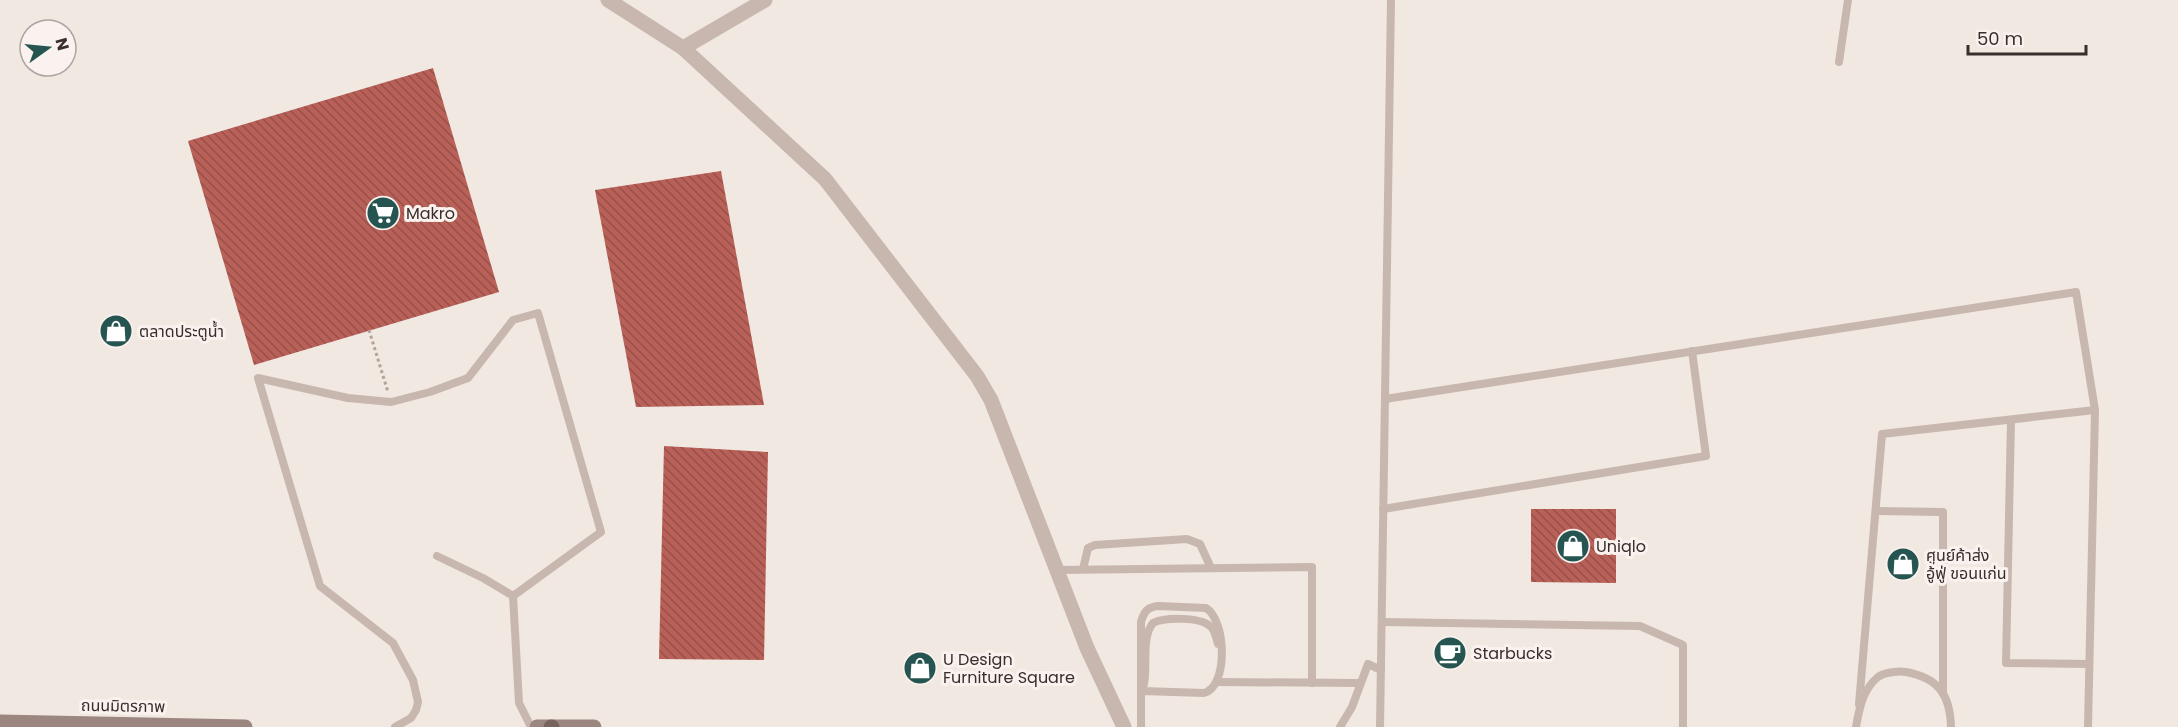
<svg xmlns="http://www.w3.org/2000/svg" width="2178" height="727" font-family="Poppins,'Noto Sans Thai',sans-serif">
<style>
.building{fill:url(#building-back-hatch)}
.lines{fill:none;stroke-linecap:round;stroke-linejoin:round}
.path{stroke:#b4a199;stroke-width:3;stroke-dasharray:3 3;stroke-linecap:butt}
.service{stroke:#c8b7af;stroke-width:8}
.minor{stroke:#c8b7af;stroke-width:15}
.secondary{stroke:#9c8680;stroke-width:15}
.primary{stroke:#78645f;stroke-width:15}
.labels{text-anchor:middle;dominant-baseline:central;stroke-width:6;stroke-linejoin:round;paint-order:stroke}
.poi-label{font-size:16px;fill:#382e2c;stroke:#f9f2ee;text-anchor:start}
.street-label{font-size:16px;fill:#382e2c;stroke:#f9f2ee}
</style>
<defs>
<pattern id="building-back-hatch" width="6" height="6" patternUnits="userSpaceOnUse" patternTransform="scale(1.5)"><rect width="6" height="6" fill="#b96158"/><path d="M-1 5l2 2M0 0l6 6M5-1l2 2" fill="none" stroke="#975049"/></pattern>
</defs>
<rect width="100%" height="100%" fill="#f1e8e2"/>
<g class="building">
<polygon points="433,68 499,292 254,365 188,141"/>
<polygon points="721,171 764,405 636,407 595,190"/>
<polygon points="664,446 768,452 764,660 659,659"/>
<polygon points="1531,509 1616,509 1616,583 1531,582"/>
</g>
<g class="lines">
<polyline class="path" points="369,330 388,392"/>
<g class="service">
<polyline points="1839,62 1848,0"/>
<polyline points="1385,399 2076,292 2095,410 2088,727"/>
<polyline points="2011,420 2006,663 2089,664"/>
<polyline points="1383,509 1706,456 1692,351"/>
<polyline points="1876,511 1943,512 1943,693"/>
<polyline points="437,556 483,578 513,596"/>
<polyline points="1083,569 1088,548 1095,545 1187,539 1200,544 1211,568"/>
<polyline points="1057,570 1312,567 1312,683"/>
<polyline points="1382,622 1640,626 1683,645 1683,727"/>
<polyline points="1218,682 1359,683"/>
<path d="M1143,688C1149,669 1140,639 1153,623C1165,617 1200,617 1210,626C1215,630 1216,638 1218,644"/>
<polyline points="1859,704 1882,434 2095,410"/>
<polyline points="395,727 411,718 416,710 418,702 413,680 393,643 320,586 258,378 348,398 391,402 430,392 468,378 513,320 538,313 601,532 513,596 519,703 531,727"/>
<path d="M1141,727V622C1144,612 1147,607 1158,606L1206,608C1226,620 1229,686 1204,693L1142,691"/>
<polyline points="1340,727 1352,707 1368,664 1381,670"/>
<polyline points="1380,727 1391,0"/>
<path d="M1856,727C1859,709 1863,689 1878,677C1884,672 1899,671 1906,672C1938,678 1950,694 1951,727"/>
</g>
<g class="minor">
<polyline points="608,0 683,48 825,179 977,376 991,400 1087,648 1124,727"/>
<polyline points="683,48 765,0"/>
</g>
<g class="secondary">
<polyline points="0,722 245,727"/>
<polyline points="537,727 594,727"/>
</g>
<polyline class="primary" points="551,727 552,727"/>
</g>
<defs>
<g id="supermarket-disc" transform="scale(1.725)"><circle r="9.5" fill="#265551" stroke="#f9f2ee"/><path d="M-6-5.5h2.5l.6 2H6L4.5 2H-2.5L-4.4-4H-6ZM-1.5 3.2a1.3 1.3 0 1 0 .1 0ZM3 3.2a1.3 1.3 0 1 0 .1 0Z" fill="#fff"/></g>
<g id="shop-disc" transform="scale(1.725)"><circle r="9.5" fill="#265551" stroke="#f9f2ee"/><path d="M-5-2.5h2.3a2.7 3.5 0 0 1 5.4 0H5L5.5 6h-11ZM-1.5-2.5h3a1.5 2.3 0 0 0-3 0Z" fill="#fff"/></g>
<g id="cafe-disc" transform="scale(1.725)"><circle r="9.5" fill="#265551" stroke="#f9f2ee"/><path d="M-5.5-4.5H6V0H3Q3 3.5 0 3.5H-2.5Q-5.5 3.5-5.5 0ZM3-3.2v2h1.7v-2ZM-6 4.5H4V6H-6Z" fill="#fff"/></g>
</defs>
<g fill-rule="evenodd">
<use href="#supermarket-disc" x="383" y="213"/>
<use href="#shop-disc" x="116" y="331"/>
<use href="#shop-disc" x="1573" y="546"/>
<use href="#shop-disc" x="1903" y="564"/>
<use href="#cafe-disc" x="1450" y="653"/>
<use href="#shop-disc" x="920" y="668"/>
</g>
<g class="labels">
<g class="poi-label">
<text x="406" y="213">Makro</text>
<text x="139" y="331">ตลาดประตูน้ำ</text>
<text x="1596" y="546">Uniqlo</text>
<text x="1926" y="555">ศูนย์ค้าส่ง<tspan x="1926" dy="18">อู้ฟู่ ขอนแก่น</tspan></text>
<text x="1473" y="653">Starbucks</text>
<text x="943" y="659">U Design<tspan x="943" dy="18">Furniture Square</tspan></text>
</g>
<g class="street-label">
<text transform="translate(123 706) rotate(1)">ถนนมิตรภาพ</text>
</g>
</g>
<g transform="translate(48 48) rotate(75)"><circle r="28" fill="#f9f2ee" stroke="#aca4a0" stroke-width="1.5"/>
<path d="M0-4.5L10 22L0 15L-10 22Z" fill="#265551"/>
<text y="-9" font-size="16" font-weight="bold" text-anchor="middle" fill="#382e2c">N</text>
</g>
<path d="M1968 45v9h118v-9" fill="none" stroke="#382e2c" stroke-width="3"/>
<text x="1977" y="45" font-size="18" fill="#382e2c" stroke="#f9f2ee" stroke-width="4.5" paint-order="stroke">50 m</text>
</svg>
